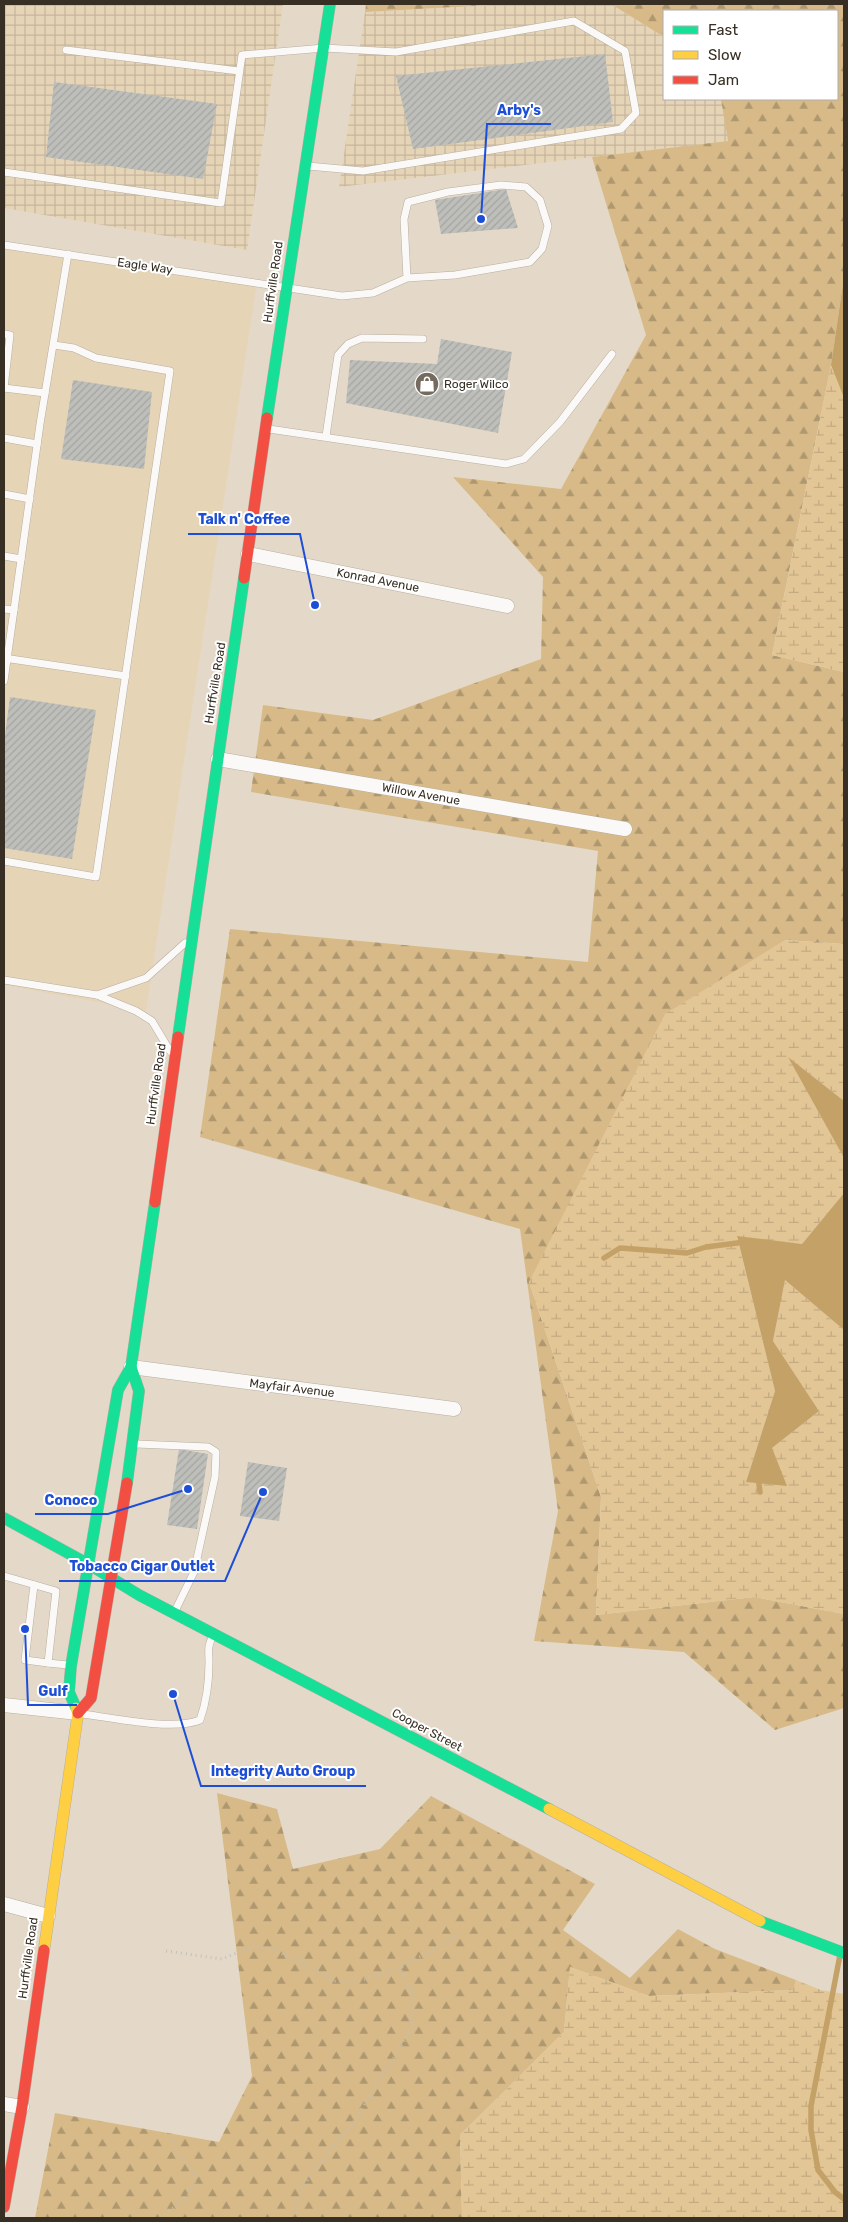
<svg xmlns="http://www.w3.org/2000/svg" width="848" height="2222" font-family="Rubik,sans-serif">
<style>
.built{fill:#e6d4b7}
.industrial{fill:url(#industrial-grid)}
.forest{fill:url(#forest-firs)}
.wetland{fill:url(#wetland-marsh)}
.water{fill:#c4a267}
.lines{fill:none;stroke-linecap:round;stroke-linejoin:round}
.stream{stroke:#c4a267;stroke-width:5.5}
.building{fill:url(#building-hatch)}
.lane-casing{stroke:#b7aea1;stroke-width:8}
.street-casing{stroke:#b7aea1;stroke-width:15}
.fast-casing{stroke:#b7aea1;stroke-width:12}
.slow-casing{stroke:#b7aea1;stroke-width:12}
.jam-casing{stroke:#b7aea1;stroke-width:12}
.path{stroke:#c3bfb8;stroke-width:3;stroke-dasharray:1 4;stroke-linecap:butt}
.lane{stroke:#fbf9f7;stroke-width:7}
.street{stroke:#fbf9f7;stroke-width:14}
.fast{stroke:#16e098;stroke-width:11}
.slow{stroke:#ffcf43;stroke-width:11}
.jam{stroke:#f24e42;stroke-width:11}
.labels{text-anchor:middle;dominant-baseline:central;stroke-width:4;stroke-linejoin:round;paint-order:stroke}
.street-label{font-size:12px;fill:#372f23;stroke:#fff}
.poi-label{font-size:12px;fill:#372f23;stroke:#fff;text-anchor:start}
.leader{fill:none;stroke:#1d4ed8;stroke-width:2}
.callout-dot{fill:#1d4ed8;stroke:#fff;stroke-width:2}
.callout-label{font-size:14px;text-anchor:middle;font-weight:bold;fill:#1d4ed8;stroke:#fff;stroke-width:4;stroke-linejoin:round;paint-order:stroke}
</style>
<defs>
<pattern id="industrial-grid" width="8" height="8" patternUnits="userSpaceOnUse" patternTransform="scale(1.25)"><rect width="8" height="8" fill="#e6d4b7"/><path d="M0 4h8M4 0v8" fill="none" stroke="#c6b69d"/></pattern>
<pattern id="forest-firs" width="22" height="20" patternUnits="userSpaceOnUse" patternTransform="scale(1.25)"><rect width="22" height="20" fill="#d7ba88"/><path d="M5 1l3.5 6h-7zM16 11l3.5 6h-7z" fill="#af986f"/></pattern>
<pattern id="wetland-marsh" width="20" height="14" patternUnits="userSpaceOnUse" patternTransform="scale(1.25)"><rect width="20" height="14" fill="#e3c695"/><path d="M1 5h8M5 5V1M11 12h8M15 12V8" fill="none" stroke="#c3aa80"/></pattern>
<pattern id="building-hatch" width="6" height="6" patternUnits="userSpaceOnUse" patternTransform="scale(1.25)"><rect width="6" height="6" fill="#bebfbb"/><path d="M-1 1l2-2M0 6l6-6M5 7l2-2" fill="none" stroke="#a4a4a0"/></pattern>
</defs>
<rect width="100%" height="100%" fill="#e4d9c8"/>
<polygon class="built" points="4,245 257,282 146,1011 4,985"/>
<g class="industrial">
<polygon points="4,4 283,4 247,250 4,208"/>
<polygon points="508,4 611,4 664,37 664,99 721,99 729,141 339,187 365,12"/>
</g>
<g class="forest">
<polygon points="366,4 508,4 365,12"/>
<polygon points="611,4 844,4 844,277 831,365 772,655 844,672 844,944 785,940 529,1282 601,1497 596,1615 754,1597 844,1614 844,1708 775,1730 684,1652 534,1641 558,1511 520,1229 200,1137 230,929 588,962 598,851 251,792 263,705 373,720 541,659 543,577 453,477 561,489 646,335 592,157 728,141 721,99 837,99 837,11 664,11 664,37"/>
<polygon points="217,1793 277,1809 293,1869 380,1849 431,1796 595,1884 563,1930 630,1978 678,1929 715,1949 796,1980 794,1990 649,1996 570,1967 564,2032 460,2135 462,2218 35,2218 55,2113 219,2142 252,2076"/>
</g>
<g class="wetland">
<polygon points="831,365 844,398 844,672 772,655"/>
<polygon points="785,940 844,944 844,1101 789,1058 844,1158 844,1193 802,1244 737,1237 775,1391 746,1482 772,1448 819,1411 773,1341 785,1280 844,1330 844,1614 754,1597 596,1615 601,1497 529,1282 665,1014"/>
<polygon points="570,1967 649,1996 793,1990 796,1980 821,1990 844,1994 844,2218 462,2218 460,2135 564,2032"/>
</g>
<g class="water">
<polygon points="844,277 844,398 831,365"/>
<polygon points="788,1057 844,1101 844,1158"/>
<polygon points="844,1193 844,1330 785,1280 773,1341 819,1411 772,1448 787,1486 746,1482 775,1391 737,1236 802,1244"/>
</g>
<g class="lines">
<g class="stream">
<polyline points="604,1258 620,1248 687,1253 706,1247 745,1242"/>
<polyline points="758,1477 760,1492"/>
<polyline points="840,1955 811,2106 811,2130 818,2170 835,2192 844,2199"/>
</g>
</g>
<g class="building">
<polygon points="605,54 613,122 413,149 396,76"/>
<polygon points="54,82 217,104 203,179 46,157"/>
<polygon points="506,189 518,228 441,234 435,200"/>
<polygon points="441,339 512,352 498,433 346,403 350,360 437,364"/>
<polygon points="73,380 152,392 144,469 61,459"/>
<polygon points="10,697 96,710 72,859 4,848 4,743"/>
<polygon points="179,1449 208,1454 197,1529 167,1525"/>
<polygon points="248,1462 287,1468 279,1521 240,1516"/>
</g>
<g class="lines">
<g class="lane-casing">
<g id="lane">
<polyline points="66,50 239,71"/>
<polyline points="4,172 221,203 242,55 324,48 396,52 574,21 625,51 636,113 621,129 363,171 308,166"/>
<polyline points="4,245 342,296 373,293 407,278 455,275 530,262 542,249 548,226 540,200 526,187 501,185 448,192 408,202 404,219 407,278"/>
<polyline points="4,334 10,335 4,388"/>
<polyline points="4,388 45,393"/>
<polyline points="269,429 506,464 524,459 560,422 612,354"/>
<polyline points="326,436 338,355 348,344 362,338 423,339"/>
<polyline points="4,438 37,444"/>
<polyline points="4,494 30,499"/>
<polyline points="4,556 21,559"/>
<polyline points="4,609 14,610"/>
<polyline points="4,658 126,676"/>
<polyline points="4,681 40,424 68,254"/>
<polyline points="4,861 96,877 170,371 96,358 74,348 54,345"/>
<polyline points="4,980 97,995"/>
<polyline points="170,1051 152,1021 136,1011 97,995 146,978 185,943"/>
<polyline points="137,1444 208,1447 216,1452 215,1477 194,1572 175,1611"/>
<polyline points="4,1576 56,1591 48,1663 68,1665"/>
<polyline points="34,1585 25,1660 48,1663"/>
<path d="M83,1714C112,1718 174,1731 200,1720C206,1703 209,1681 209,1662C209,1651 207,1646 213,1636"/>
</g>
</g>
<g class="street-casing">
<g id="street">
<polyline points="248,554 507,606"/>
<polyline points="218,759 625,829"/>
<polyline points="131,1367 454,1409"/>
<polyline points="4,1705 78,1713"/>
<polyline points="4,1904 48,1916"/>
<polyline points="4,2104 22,2107"/>
</g>
</g>
<g class="fast-casing">
<g id="fast">
<polyline points="267,418 330,4"/>
<polyline points="178,1037 244,578"/>
<polyline points="127,1483 139,1391 131,1367"/>
<polyline points="4,1518 90,1565 139,1595 549,1809"/>
<polyline points="76,1708 69,1692 71,1666 118,1390 131,1367 155,1202"/>
<polyline points="760,1921 844,1953"/>
</g>
</g>
<g class="slow-casing">
<g id="slow">
<polyline points="549,1809 760,1921"/>
<polyline points="44,1950 78,1713 76,1708"/>
</g>
</g>
<g class="jam-casing">
<g id="jam">
<polyline points="244,578 267,418"/>
<polyline points="155,1202 178,1037"/>
<polyline points="78,1713 91,1698 127,1483"/>
<polyline points="4,2207 22,2107 44,1950"/>
</g>
</g>
<g class="path">
<polyline points="166,1951 222,1959 253,1946 278,1952 306,1964 332,1981 352,1983 400,1968 459,1935"/>
<polyline points="161,2218 188,2195 197,2178 172,2145 173,2134"/>
<polyline points="294,2218 299,2196 313,2170 351,2126 411,2030 413,1993 400,1968"/>
</g>
<use href="#lane" class="lane"/>
<use href="#street" class="street"/>
<use href="#fast" class="fast"/>
<use href="#slow" class="slow"/>
<use href="#jam" class="jam"/>
</g>
<defs>
<g id="shop-disc" transform="scale(1.25)"><circle r="9.5" fill="#746a5d" stroke="#fff"/><path d="M-5-2.5h2.3a2.7 3.5 0 0 1 5.4 0H5L5.5 6h-11ZM-1.5-2.5h3a1.5 2.3 0 0 0-3 0Z" fill="#fff"/></g>
</defs>
<g fill-rule="evenodd">
<use href="#shop-disc" x="427" y="384"/>
</g>
<g class="labels">
<g class="street-label">
<text transform="translate(145 266) rotate(8)">Eagle Way</text>
<text transform="translate(273 282) rotate(-82)">Hurffville Road</text>
<text transform="translate(378 580) rotate(11)">Konrad Avenue</text>
<text transform="translate(215 683) rotate(-81)">Hurffville Road</text>
<text transform="translate(421 794) rotate(10)">Willow Avenue</text>
<text transform="translate(156 1084) rotate(-82)">Hurffville Road</text>
<text transform="translate(292 1388) rotate(7)">Mayfair Avenue</text>
<text transform="translate(427 1730) rotate(28)">Cooper Street</text>
<text transform="translate(28 1958) rotate(-82)">Hurffville Road</text>
</g>
<g class="poi-label">
<text x="444" y="384">Roger Wilco</text>
</g>
</g>
<path class="leader" d="M481 219L487 124H551M315 605L300 534H188M188 1489L108 1514H35M263 1492L225 1581H59M25 1629L28 1705H77M173 1694L201 1786H366"/>
<g class="callout-dot">
<circle cx="481" cy="219" r="5"/>
<circle cx="315" cy="605" r="5"/>
<circle cx="188" cy="1489" r="5"/>
<circle cx="263" cy="1492" r="5"/>
<circle cx="25" cy="1629" r="5"/>
<circle cx="173" cy="1694" r="5"/>
</g>
<g class="callout-label">
<text x="519" y="115">Arby's</text>
<text x="244" y="524">Talk n' Coffee</text>
<text x="71" y="1505">Conoco</text>
<text x="142" y="1571">Tobacco Cigar Outlet</text>
<text x="53" y="1696">Gulf</text>
<text x="283" y="1776">Integrity Auto Group</text>
</g>
<rect width="848" height="2222" fill="none" stroke="#372f23" stroke-width="10"/>
<rect x="663" y="10" width="175" height="90" fill="#ffffff" stroke="#afaca7"/>
<rect x="673" y="26" width="25" height="8" fill="#16e098" stroke="#afaca7"/>
<text x="708" y="35" font-size="15" fill="#372f23">Fast</text>
<rect x="673" y="51" width="25" height="8" fill="#ffcf43" stroke="#afaca7"/>
<text x="708" y="60" font-size="15" fill="#372f23">Slow</text>
<rect x="673" y="76" width="25" height="8" fill="#f24e42" stroke="#afaca7"/>
<text x="708" y="85" font-size="15" fill="#372f23">Jam</text>
</svg>
